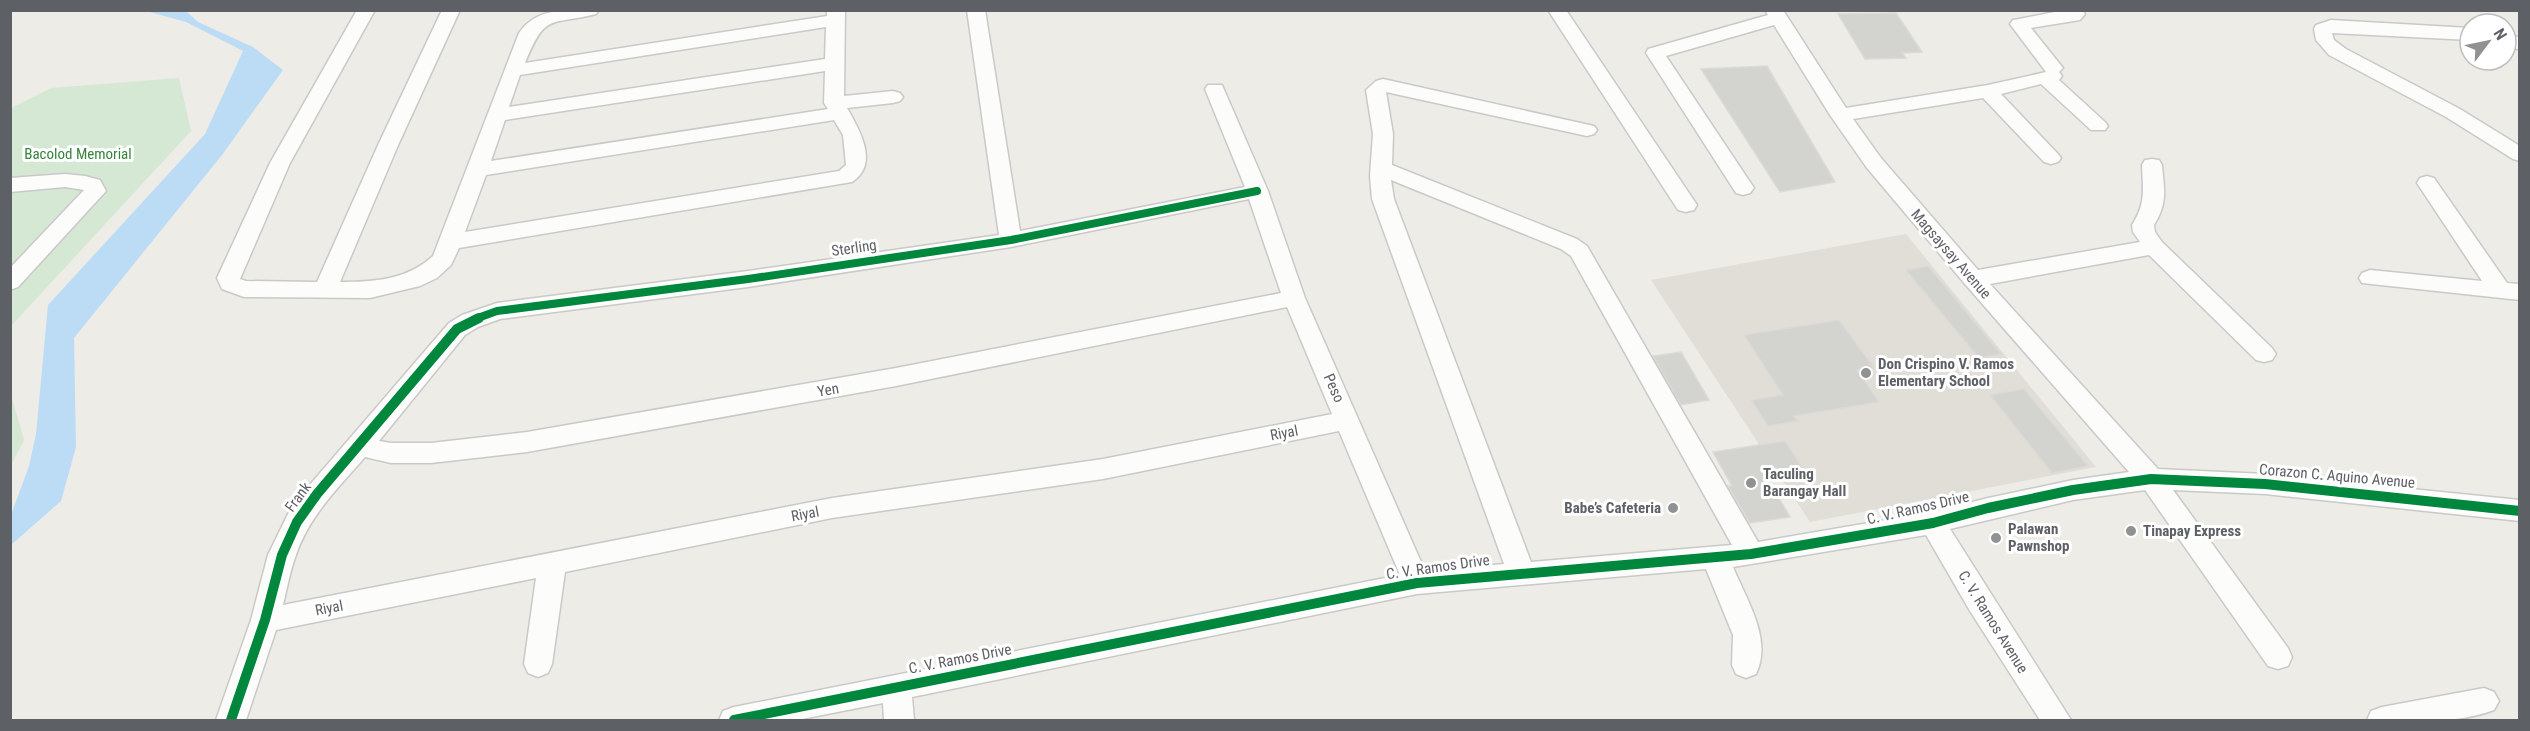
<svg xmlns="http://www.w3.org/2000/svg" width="2530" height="731" font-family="'Roboto Condensed',sans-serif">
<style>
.education{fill:#e0ded7}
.green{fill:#d5e8d3}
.water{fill:#bcdcf6}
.building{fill:#d3d3d0;stroke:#dcdad6;stroke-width:1.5}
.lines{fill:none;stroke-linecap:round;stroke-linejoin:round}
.minor-casing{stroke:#c9c9c9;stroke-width:3}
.minor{fill:#fcfcfb;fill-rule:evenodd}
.cycleway-far1-casing{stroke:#fff;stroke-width:10}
.cycleway-casing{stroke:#fff;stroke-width:14}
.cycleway-far1{stroke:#00873e;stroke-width:8}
.cycleway{stroke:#00873e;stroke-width:10}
.poi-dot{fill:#8f9192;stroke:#fff;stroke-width:2}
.labels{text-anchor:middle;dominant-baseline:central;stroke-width:6;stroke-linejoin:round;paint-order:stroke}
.park-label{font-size:15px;fill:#37823c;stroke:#fff}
.street-label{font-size:15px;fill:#5d6065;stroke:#fff}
.poi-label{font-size:15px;font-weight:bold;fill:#5d6065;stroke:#fff;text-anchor:start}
</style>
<rect width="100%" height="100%" fill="#edece7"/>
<polygon class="education" points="1906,234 2096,467 1810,522 1651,280"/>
<g class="green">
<polygon points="179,78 191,131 11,326 11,108 51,88"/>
<polygon points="10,391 24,440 11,465 10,465"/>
</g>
<polygon class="water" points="146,11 186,11 198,22 253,47 283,70 222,155 74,338 76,447 61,501 11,545 11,515 29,466 36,434 48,305 205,134 243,51 186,22"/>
<g class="building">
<polygon points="1896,13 1922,52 1902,53 1906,58 1865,59 1838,14"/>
<polygon points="1767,66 1835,182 1780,192 1701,69"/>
<polygon points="1928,266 2001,354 1979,358 1906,270"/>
<polygon points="1839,320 1874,368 1857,370 1879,402 1794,416 1798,421 1768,426 1751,400 1783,395 1744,335"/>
<polygon points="1681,352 1709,400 1681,405 1653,356"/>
<polygon points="2024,389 2088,466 2052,473 1990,395"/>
<polygon points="1785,441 1807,475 1769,481 1790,517 1750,523 1728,486 1732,486 1713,452"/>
</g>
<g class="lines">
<g class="minor-casing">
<g id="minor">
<path d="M357,10H375L290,163L240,279L246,281L317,282L379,143L442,10H460L399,143L340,282C374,282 407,280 433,256L519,33C538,6 569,10 599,10L596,14C549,26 546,12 525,63L827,16V10H845L844,96L893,91L900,93L903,97L900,101L893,103L847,108C859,129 880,164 852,182L459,248L451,265L437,278L420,286L370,298L244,297L222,289L217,278L270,163ZM826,27L825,59L509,107L520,75ZM825,71L824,103L828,109L491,161L505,120ZM834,120L843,135L846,165L839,171L465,232L486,175Z"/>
<path d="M967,10H985L1020,231L1245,187L1205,89L1208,85H1222L1268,191L1305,298L1425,571L1504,564L1372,199L1370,176L1373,134L1366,90L1376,81L1383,79L1594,126L1597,130L1594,134L1587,136L1386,92L1393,134L1392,165L1577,239L1587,246L1758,542L1933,512L1988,498L2073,480L2129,472L1965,284L1867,168L1830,115L1774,25L1666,56L1754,188L1750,193L1743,195L1736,193L1646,53L1648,49L1768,15L1765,10H1783L1846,108L1988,85L2046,72L2010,24L2013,20L2019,19L2065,10H2083L2085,14L2080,20L2031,28L2063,68L2059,72L2062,76L2059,80L2105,122L2108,126L2105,130H2091L2041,84L2001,94L2058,154L2061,158L2058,162L2051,164L2044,162L1983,98L1853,119L1881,158L1978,270L2140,242L2133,232L2132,225C2146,203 2143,190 2142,165L2145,160L2152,159L2159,160L2162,165C2164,190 2168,203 2154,225L2155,232L2162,242L2272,348L2276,354L2272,360L2264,362L2256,360L2149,255L1990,284L2158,469L2265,474L2520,500V521L2265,494L2173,490L2288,648L2292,657L2288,666L2278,669L2268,666L2145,490L2073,500L1950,529L2071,720H2040L1970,611L1926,535L1733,567C1746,599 1773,639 1756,674L1746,678L1736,674L1732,665L1733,635L1706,569L1417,594L912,697L914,720H884L883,703L797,720H719L723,711L734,707L1400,575L1339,431L1103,479L832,518L565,572L552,664L548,673L538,677L528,673L524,664L536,578L276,630L246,720H216L251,620L268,555L288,514L308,487L449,323L462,315L497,303L748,271L999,235ZM1391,180L1561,249L1571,256L1732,545L1531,562L1394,199ZM1249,199L1281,293L896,368L527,432L431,443H391L379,441L465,335L478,327L500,319L748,287L1011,247ZM1287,307L1332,414L1103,459L832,498L283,605C287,588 290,571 296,555C309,516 339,487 365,457L391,463H431L527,452L896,386Z"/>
<polygon points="1548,10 1566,10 1697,205 1694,210 1686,212 1678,210"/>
<polygon points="2331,20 2470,28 2470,40 2332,33 2334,40 2346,49 2460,109 2520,146 2520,161 2513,159 2446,117 2329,55 2316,40 2314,29 2316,25"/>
<polygon points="2506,36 2520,37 2520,49 2506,48"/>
<polygon points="65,174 85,176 100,180 106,191 18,287 10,290 10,268 84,190 65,187 10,192 10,178"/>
<polygon points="2427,176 2434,178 2507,283 2520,284 2520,300 2362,283 2359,278 2362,273 2370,270 2482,281 2417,183 2420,178"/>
<path d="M2484,688L2494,692L2499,701L2494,710C2460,723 2403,724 2367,720L2371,711L2382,707Z"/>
</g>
</g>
<use href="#minor" class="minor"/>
<g class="cycleway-far1-casing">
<polyline id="cycleway-far1" points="475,319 497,311 748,279 1011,240 1257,191"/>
</g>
<g class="cycleway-casing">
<g id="cycleway">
<polyline points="231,720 265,620 282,555 297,522 317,494 457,329 479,318"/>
<polyline points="734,720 1417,583 1751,554 1933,523 1988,508 2073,490 2151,479 2265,484 2520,511"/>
</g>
</g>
<use href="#cycleway-far1" class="cycleway-far1"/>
<use href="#cycleway" class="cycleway"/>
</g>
<g class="poi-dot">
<circle cx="1866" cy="373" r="6"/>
<circle cx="1751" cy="483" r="6"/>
<circle cx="1673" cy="508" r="6"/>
<circle cx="2131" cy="531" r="6"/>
<circle cx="1996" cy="538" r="6"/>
</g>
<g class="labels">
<g class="park-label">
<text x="78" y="154">Bacolod Memorial</text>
</g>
<g class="street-label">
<text transform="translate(854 248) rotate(-8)">Sterling</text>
<text transform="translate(1951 254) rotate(49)">Magsaysay Avenue</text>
<text transform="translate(1334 388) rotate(66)">Peso</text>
<text transform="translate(828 390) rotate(-10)">Yen</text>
<text transform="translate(1284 433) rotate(-11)">Riyal</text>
<text transform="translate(2337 476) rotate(5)">Corazon C. Aquino Avenue</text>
<text transform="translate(298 497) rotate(-54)">Frank</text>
<text transform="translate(1918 508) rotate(-13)">C. V. Ramos Drive</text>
<text transform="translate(805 514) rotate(-11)">Riyal</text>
<text transform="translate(1438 567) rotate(-8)">C. V. Ramos Drive</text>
<text transform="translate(329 608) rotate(-11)">Riyal</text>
<text transform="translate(1993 622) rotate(58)">C. V. Ramos Avenue</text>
<text transform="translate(960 659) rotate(-11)">C. V. Ramos Drive</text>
</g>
<g class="poi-label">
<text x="1878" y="364">Don Crispino V. Ramos<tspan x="1878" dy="17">Elementary School</tspan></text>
<text x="1763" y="474">Taculing<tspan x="1763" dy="17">Barangay Hall</tspan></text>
<text x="1661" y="508" text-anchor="end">Babe’s Cafeteria</text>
<text x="2008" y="529">Palawan<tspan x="2008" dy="17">Pawnshop</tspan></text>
<text x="2143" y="531">Tinapay Express</text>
</g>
</g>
<rect width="2530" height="731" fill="none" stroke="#5d6065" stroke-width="24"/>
<g transform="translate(2488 42) rotate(58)"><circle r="28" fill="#ffffff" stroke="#bebfc1" stroke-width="1.5"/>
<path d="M0-4.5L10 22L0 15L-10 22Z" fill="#8f9192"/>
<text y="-9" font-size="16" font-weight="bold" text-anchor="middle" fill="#5d6065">N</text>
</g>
</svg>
